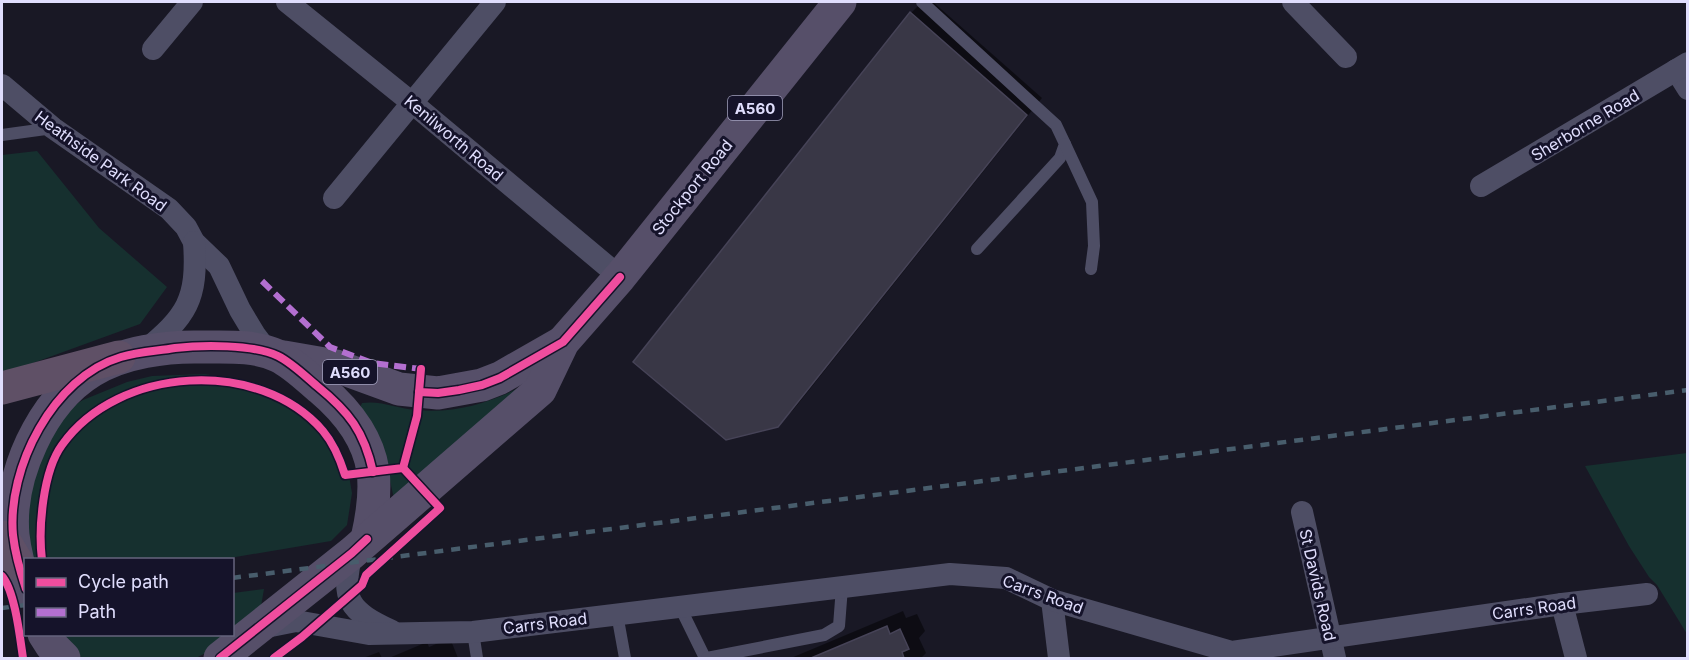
<svg xmlns="http://www.w3.org/2000/svg" width="1689" height="660" font-family="Inter,sans-serif">
<style>
.green{fill:#16302f}
.shadow{fill:#0007}
.building{fill:#393746;stroke:#464357;stroke-width:1.5}
.lines{fill:none;stroke-linecap:round;stroke-linejoin:round}
.lane{stroke:#4e4e65;stroke-width:12}
.street{stroke:#4e4e65;stroke-width:22}
.primary{stroke:#564f69;stroke-width:33}
.highway{stroke:#5f5066;stroke-width:33}
.rail{stroke:#485d6c;stroke-width:4.5;stroke-dasharray:9 8;stroke-linecap:butt}
.quiet{stroke:#b36fd0;stroke-width:6;stroke-dasharray:12 6;stroke-linecap:butt}
.cycleway-casing{stroke:#15132a;stroke-width:11}
.cycleway{stroke:#ef4d9e;stroke-width:8}
.labels{text-anchor:middle;dominant-baseline:central;stroke-width:6;stroke-linejoin:round;paint-order:stroke}
.shield{fill:#15132a;stroke:#a3a1be;stroke-width:1.5}
.shield-label{font-size:15px;font-weight:bold;fill:#e0defd}
.street-label{font-size:16px;fill:#e0defd;stroke:#15132a}
</style>
<rect width="100%" height="100%" fill="#191825"/>
<g class="green">
<polygon points="37,151 99,228 167,287 140,324 11,371 2,373 2,155"/>
<polygon points="205,374 253,384 285,396 309,412 333,438 347,464 352,493 347,525 331,541 224,559 26,560 18,513 50,420 83,400 127,382 152,376"/>
<path d="M534,380L394,499L385,458L358,412L362,403C381,400 398,409 417,410C460,414 498,400 534,380Z"/>
<polygon points="1687,453 1688,453 1687,634 1657,585 1649,577 1629,546 1585,466"/>
<polygon points="264,589 259,618 223,644 196,658 83,658 72,652 57,635 232,634 233,593"/>
</g>
<g class="shadow">
<polygon points="922,2 933,2 1042,98 794,409 777,426 911,13"/>
<polygon points="903,611 906,618 917,614 925,631 919,638 926,653 921,658 791,658"/>
<polygon points="450,638 458,658 389,658 427,642 429,647"/>
<polygon points="379,652 382,658 363,658"/>
</g>
<g class="building">
<polygon points="910,12 1027,115 778,427 726,440 633,362"/>
<polygon points="887,626 890,634 900,629 909,649 902,652 904,658 811,658"/>
</g>
<g class="lines">
<g class="lane">
<polyline points="922,2 1056,125 1065,144 1060,158 977,249"/>
<polyline points="2,135 53,128"/>
<polyline points="1065,144 1092,202 1094,246 1091,269"/>
<polyline points="680,607 705,658"/>
<polyline points="617,614 625,658"/>
<polyline points="473,632 477,658"/>
<polyline points="707,658 824,635 839,626 842,587"/>
</g>
<g class="street">
<polyline points="287,2 411,102 620,277"/>
<polyline points="1293,2 1346,57"/>
<polyline points="153,49 192,2"/>
<polyline points="1676,70 1688,89"/>
<polyline points="2,85 53,128 169,209 186,227 194,242 219,266 240,310 255,335 268,352"/>
<polyline points="1481,186 1688,63"/>
<polyline points="334,198 495,2"/>
<path d="M143,352C187,316 198,300 194,242"/>
<polyline points="1302,512 1335,658"/>
<path d="M352,553C340,600 349,611 392,631"/>
<polyline points="1052,600 1059,658"/>
<polyline points="1562,604 1576,658"/>
<polyline points="261,628 296,621 369,634 473,632 950,574 1006,578 1052,600 1232,652 1562,604 1647,594"/>
</g>
<g class="primary">
<polyline points="284,357 336,366 399,389 438,393 482,385 500,378 563,342"/>
<path d="M26,589C20,571 15,554 13,535C8,477 41,402 92,371C122,352 167,346 202,347C226,347 255,345 278,356C293,363 308,378 321,389C347,411 368,437 373,471C376,494 372,517 367,539"/>
<polyline points="44,634 51,645 64,658"/>
<polyline points="220,658 352,553 540,390 563,342 620,277 840,2"/>
</g>
<g class="highway">
<polyline points="2,388 119,357"/>
<polyline points="2,537 18,564"/>
</g>
<g class="rail">
<polyline points="232,578 1688,390"/>
<polyline points="2,608 26,605"/>
</g>
<polyline class="quiet" points="262,281 330,347 372,363 421,369"/>
<g class="cycleway-casing">
<g id="cycleway">
<polyline points="419,392 438,393 459,390 482,385 500,378 563,342 620,277"/>
<path d="M42,560C38,528 43,471 62,445C118,366 259,357 323,431C334,444 340,459 345,475L403,468L417,416L421,369"/>
<path d="M2,576C15,591 20,638 23,658"/>
<path d="M26,589C20,571 15,553 13,535C7,468 53,377 121,357C138,352 157,351 175,348C201,345 254,344 278,356C292,363 305,376 317,386C349,412 364,431 373,472"/>
<polyline points="220,658 352,553 367,539"/>
<polyline points="274,658 302,637 362,585 366,575 440,508 403,468"/>
</g>
</g>
<use href="#cycleway" class="cycleway"/>
</g>
<g class="labels">
<g class="shield">
<rect x="728" y="96" width="54" height="24" rx="4.5"/>
<rect x="323" y="360" width="54" height="24" rx="4.5"/>
</g>
<g class="shield-label">
<text x="755" y="108">A560</text>
<text x="350" y="372">A560</text>
</g>
<g class="street-label">
<text transform="translate(1585 125) rotate(-31)">Sherborne Road</text>
<text transform="translate(454 138) rotate(40)">Kenilworth Road</text>
<text transform="translate(101 161) rotate(36)">Heathside Park Road</text>
<text transform="translate(692 187) rotate(-51)">Stockport Road</text>
<text transform="translate(1318 585) rotate(77)">St Davids Road</text>
<text transform="translate(1043 594) rotate(20)">Carrs Road</text>
<text transform="translate(1534 608) rotate(-8)">Carrs Road</text>
<text transform="translate(545 623) rotate(-7)">Carrs Road</text>
</g>
</g>
<rect width="1689" height="660" fill="none" stroke="#e0defd" stroke-width="6"/>
<rect x="24" y="558" width="210" height="78" fill="#15132a" stroke="#66647e" stroke-width="1.5"/>
<rect x="36" y="578" width="30" height="9" fill="#ef4d9e" stroke="#66647e" stroke-width="1.5"/>
<text x="78" y="588" font-size="18" fill="#e0defd">Cycle path</text>
<rect x="36" y="608" width="30" height="9" fill="#b36fd0" stroke="#66647e" stroke-width="1.5"/>
<text x="78" y="618" font-size="18" fill="#e0defd">Path</text>
</svg>
